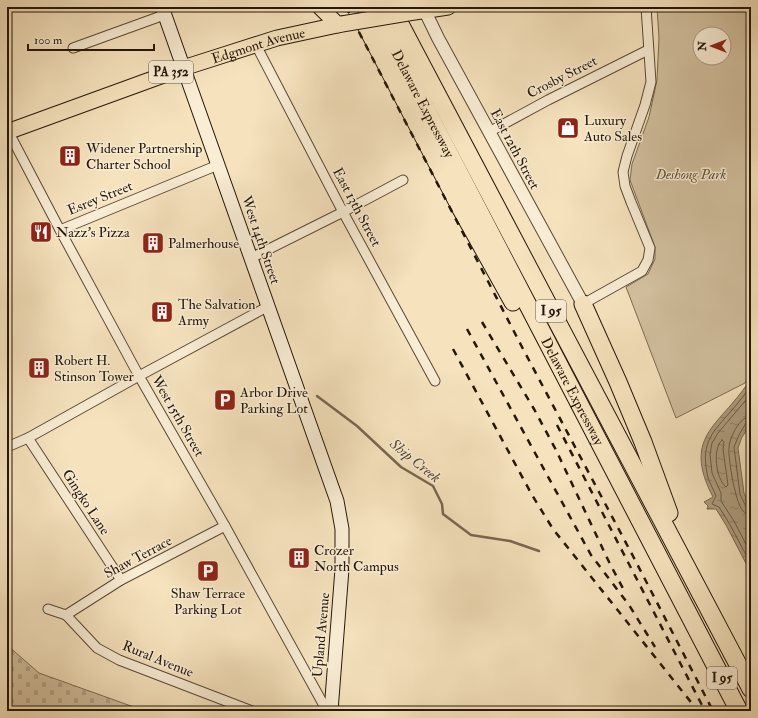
<svg xmlns="http://www.w3.org/2000/svg" width="758" height="718" font-family="'IM FELL Double Pica',serif">
<style>
.green{fill:#d2c09f;stroke:#7b6b54;fill-rule:evenodd}
.cemetery{fill:url(#cemetery-stones);stroke:#7b6b54}
.water{fill:url(#water-ripples);stroke:#776750}
.lines{fill:none;stroke-linecap:round;stroke-linejoin:round}
.shore{stroke:#6a5a44;stroke-width:1}
.stream{stroke:#776750;stroke-width:2.5}
.minor-casing{stroke:#584936;stroke-width:11}
.tertiary-casing{stroke:#584936;stroke-width:14}
.secondary-casing{stroke:#241608;stroke-width:15}
.primary-casing{stroke:#241608;stroke-width:17}
.motorway-casing{stroke:#241608;stroke-width:19}
.minor{stroke:#f9edd5;stroke-width:9}
.tertiary{stroke:#f9edd5;stroke-width:12}
.secondary{stroke:#f9edd5;stroke-width:13}
.primary{stroke:#f6e3be;stroke-width:15}
.motorway{stroke:#f6e3be;stroke-width:17}
.rail{stroke:#241608;stroke-width:2.5;stroke-dasharray:7 7;stroke-linecap:butt}
.primary-bridge-casing{stroke:#241608;stroke-width:17;stroke-linecap:butt}
.primary-bridge{stroke:#f6e3be;stroke-width:15}
.labels{text-anchor:middle;dominant-baseline:central;stroke-width:3;stroke-linejoin:round;paint-order:stroke}
.shield{fill:#f9edd5;stroke:#645646;stroke-width:1}
.shield-label{font-size:13px;font-weight:bold;fill:#241608}
.street-label{font-size:14px;fill:#241608;stroke:#f9edd5}
.poi-label{font-size:14px;fill:#241608;stroke:#f9edd5;text-anchor:start}
.park-label{font-size:14px;font-style:italic;fill:#61523d;stroke:#f9edd5}
.water-label{font-size:15px;font-style:italic;fill:#5c4c38;stroke:#f9edd5}
</style>
<defs>
<pattern id="cemetery-stones" width="16" height="16" patternUnits="userSpaceOnUse"><rect width="16" height="16" fill="#d2c09f"/><path d="M2 7V4a2 2 0 0 1 4 0v3zM10 15v-3a2 2 0 0 1 4 0v3z" fill="#b4a487"/></pattern>
<pattern id="water-ripples" width="26" height="14" patternUnits="userSpaceOnUse"><rect width="26" height="14" fill="#af9d80"/><path d="M2 4q2-2 4 0t4 0M15 11q2-2 4 0t4 0" fill="none" stroke="#8e7f67"/></pattern>
</defs>
<rect width="100%" height="100%" fill="#f6e3be"/>
<filter id="stains"><feTurbulence type="fractalNoise" baseFrequency=".005" numOctaves="4"/><feColorMatrix values="0 0 0 0 .2 0 0 0 0 .09 0 0 0 0 .02 0 0 0 .5 -.17"/></filter>
<radialGradient id="worn" r=".72"><stop offset=".6" stop-color="#630" stop-opacity="0"/><stop offset="1" stop-color="#630" stop-opacity=".3"/></radialGradient>
<path class="green" d="M657,7H751V373L745,383L676,418L626,287L648,274L655,259V247L630,180L632,164L649,117L657,80L659,38ZM700,34H724V58H700Z"/>
<polygon class="cemetery" points="7,645 39,673 145,711 7,711"/>
<path class="water" d="M751,378V424L742,437L738,448L744,493L751,509V573L726,525L716,509H707L708,506L704,502L713,497C680,434 723,425 751,378Z"/>
<g class="lines">
<g class="shore">
<path d="M751,386C745,394 739,402 732,410C713,432 701,441 707,473C708,481 713,488 716,496L712,504L719,507L729,523L751,564"/>
<polyline points="751,394 718,433 712,443 710,454 712,473 721,493 721,501 734,521 751,554"/>
<path d="M751,416C740,416 730,437 729,447C728,459 735,502 743,511C745,513 748,514 751,514"/>
<polyline points="751,421 746,423 739,435 734,447 740,494 746,507 751,509"/>
<path d="M722,440L724,442L723,449L728,485L726,487C716,479 712,449 722,440Z"/>
</g>
<polyline class="stream" points="317,396 357,426 401,467 433,486 442,504 443,514 471,535 510,541 539,551"/>
<g class="minor-casing">
<g id="minor">
<polyline points="256,45 343,212 435,381"/>
<polyline points="73,48 164,15"/>
<polyline points="7,129 60,230 139,376 225,526 327,711"/>
<polyline points="489,132 548,100 648,50"/>
<polyline points="60,230 218,165"/>
<polyline points="251,258 343,212 403,180"/>
<polyline points="583,304 642,271 648,260 650,248 631,202 625,186 623,172 627,156 645,105 651,82 646,7"/>
<polyline points="28,438 121,580"/>
<polyline points="7,447 28,438 139,376 267,307"/>
<polyline points="48,609 66,615 97,648 119,660 252,711"/>
<polyline points="66,615 121,580 225,526"/>
</g>
</g>
<g class="tertiary-casing">
<polyline id="tertiary" points="423,7 438,38 583,304"/>
</g>
<g class="secondary-casing">
<polyline id="secondary" points="162,7 337,501 342,529 342,569 331,711"/>
</g>
<g class="primary-casing">
<g id="primary">
<polyline points="320,7 338,25"/>
<polyline points="408,13 448,7"/>
<path id="s1" d="M7,132L183,68L277,38L342,24"/>
</g>
</g>
<g class="motorway-casing">
<g id="motorway">
<path id="s2" d="M373,7L739,711"/>
<polyline points="391,7 751,689"/>
<polyline points="363,20 460,207 513,302"/>
<polyline points="583,304 618,382 643,442 669,513"/>
</g>
</g>
<use href="#minor" class="minor"/>
<use href="#tertiary" class="tertiary"/>
<use href="#secondary" class="secondary"/>
<use href="#primary" class="primary"/>
<use href="#motorway" class="motorway"/>
<g class="rail">
<polyline points="346,7 522,347 634,558 713,711"/>
<polyline points="482,322 534,409 556,450 610,564 626,594"/>
<polyline points="467,329 591,555 629,605 655,647"/>
<polyline points="453,349 532,495 553,529 698,711"/>
<polyline points="557,425 705,711"/>
</g>
<g class="primary-bridge-casing">
<polyline id="primary-bridge" points="342,24 408,13"/>
</g>
<use href="#primary-bridge" class="primary-bridge"/>
</g>
<defs>
<g id="shop-square" transform="scale(1.15)"><rect x="-9" y="-9" width="18" height="18" rx="4" fill="#8f2418" stroke="#f9edd5"/><path d="M-5-2.5h2.3a2.7 3.5 0 0 1 5.4 0H5L5.5 6h-11ZM-1.5-2.5h3a1.5 2.3 0 0 0-3 0Z" fill="#fff"/></g>
<g id="building-square" transform="scale(1.15)"><rect x="-9" y="-9" width="18" height="18" rx="4" fill="#8f2418" stroke="#f9edd5"/><path d="M-4-6H4V6H1V3H-1V6H-4ZM-2.5-4.3h1.7v1.8h-1.7ZM.8-4.3h1.7v1.8H.8ZM-2.5-1h1.7V.8h-1.7ZM.8-1h1.7V.8H.8Z" fill="#fff"/></g>
<g id="restaurant-square" transform="scale(1.15)"><rect x="-9" y="-9" width="18" height="18" rx="4" fill="#8f2418" stroke="#f9edd5"/><path d="M-5-6h1v4h1v-4h1v4h1v-4h1v5L-1.5 .5V6h-2V.5L-5-1ZM5-6V6H3V1.5H1.5Q1.5-4 5-6Z" fill="#fff"/></g>
<g id="parking-square" transform="scale(1.15)"><rect x="-9" y="-9" width="18" height="18" rx="4" fill="#8f2418" stroke="#f9edd5"/><path d="M-3.5-5.5H1a3.5 3.5 0 0 1 0 7H-1V5.5H-3.5ZM-1-3.4V-.6H.8a1.4 1.4 0 0 0 0-2.8Z" fill="#fff"/></g>
</defs>
<g fill-rule="evenodd">
<use href="#shop-square" x="568" y="128"/>
<use href="#building-square" x="70" y="156"/>
<use href="#restaurant-square" x="41" y="232"/>
<use href="#building-square" x="153" y="243"/>
<use href="#building-square" x="162" y="312"/>
<use href="#building-square" x="39" y="368"/>
<use href="#parking-square" x="225" y="400"/>
<use href="#building-square" x="299" y="558"/>
<use href="#parking-square" x="208" y="571"/>
</g>
<g class="labels">
<g class="shield">
<rect x="149" y="61" width="44" height="22" rx="3"/>
<rect x="536" y="300" width="30" height="22" rx="3"/>
<rect x="707" y="667" width="30" height="22" rx="3"/>
</g>
<g class="shield-label">
<text x="171" y="72">PA 352</text>
<text x="551" y="311">I 95</text>
<text x="722" y="678">I 95</text>
</g>
<g class="street-label">
<text stroke="none"><textPath href="#s1" startOffset="266">Edgmont Avenue</textPath></text>
<text transform="translate(562 77) rotate(-27)">Crosby Street</text>
<text stroke="none"><textPath href="#s2" startOffset="109">Delaware Expressway</textPath></text>
<text transform="translate(515 149) rotate(62)">East 12th Street</text>
<text transform="translate(100 198) rotate(-22)">Esrey Street</text>
<text transform="translate(357 207) rotate(62)">East 13th Street</text>
<text transform="translate(261 240) rotate(71)">West 14th Street</text>
<text stroke="none"><textPath href="#s2" startOffset="433">Delaware Expressway</textPath></text>
<text transform="translate(178 416) rotate(60)">West 15th Street</text>
<text transform="translate(86 502) rotate(57)">Gingko Lane</text>
<text transform="translate(138 557) rotate(-28)">Shaw Terrace</text>
<text transform="translate(321 635) rotate(-85)">Upland Avenue</text>
<text transform="translate(158 659) rotate(22)">Rural Avenue</text>
</g>
<g class="poi-label">
<text x="584" y="120">Luxury<tspan x="584" dy="16">Auto Sales</tspan></text>
<text x="86" y="148">Widener Partnership<tspan x="86" dy="16">Charter School</tspan></text>
<text x="56" y="232">Nazz's Pizza</text>
<text x="168" y="243">Palmerhouse</text>
<text x="178" y="304">The Salvation<tspan x="178" dy="16">Army</tspan></text>
<text x="54" y="360">Robert H.<tspan x="54" dy="16">Stinson Tower</tspan></text>
<text x="240" y="392">Arbor Drive<tspan x="240" dy="16">Parking Lot</tspan></text>
<text x="314" y="550">Crozer<tspan x="314" dy="16">North Campus</tspan></text>
<text x="208" y="593" text-anchor="middle">Shaw Terrace<tspan x="208" dy="16">Parking Lot</tspan></text>
</g>
<g class="park-label">
<text x="691" y="174">Deshong Park</text>
</g>
<g class="water-label">
<text transform="translate(415 461) rotate(39)">Ship Creek</text>
</g>
</g>
<rect width="758" height="718" fill="none" stroke="#f6e3be" stroke-width="24"/>
<rect x="8" y="8" width="742" height="702" fill="none" stroke="#241608" stroke-width="2"/>
<rect x="12" y="12" width="734" height="694" fill="none" stroke="#241608"/>
<g transform="translate(712 46) rotate(270)"><circle r="19" fill="#f9edd5" stroke="#a49783"/>
<path d="M0-3L7 15L0 10L-7 15Z" fill="#8f2418"/>
<text y="-6" font-size="11" font-weight="bold" text-anchor="middle" fill="#241608">N</text>
</g>
<path d="M28 44v6h126v-6" fill="none" stroke="#241608" stroke-width="2"/>
<text x="34" y="44" font-size="12" fill="#241608" stroke="#f9edd5" stroke-width="3" paint-order="stroke">100 m</text>
<rect width="100%" height="100%" filter="url(#stains)"/>
<rect width="100%" height="100%" fill="url(#worn)"/>
</svg>
